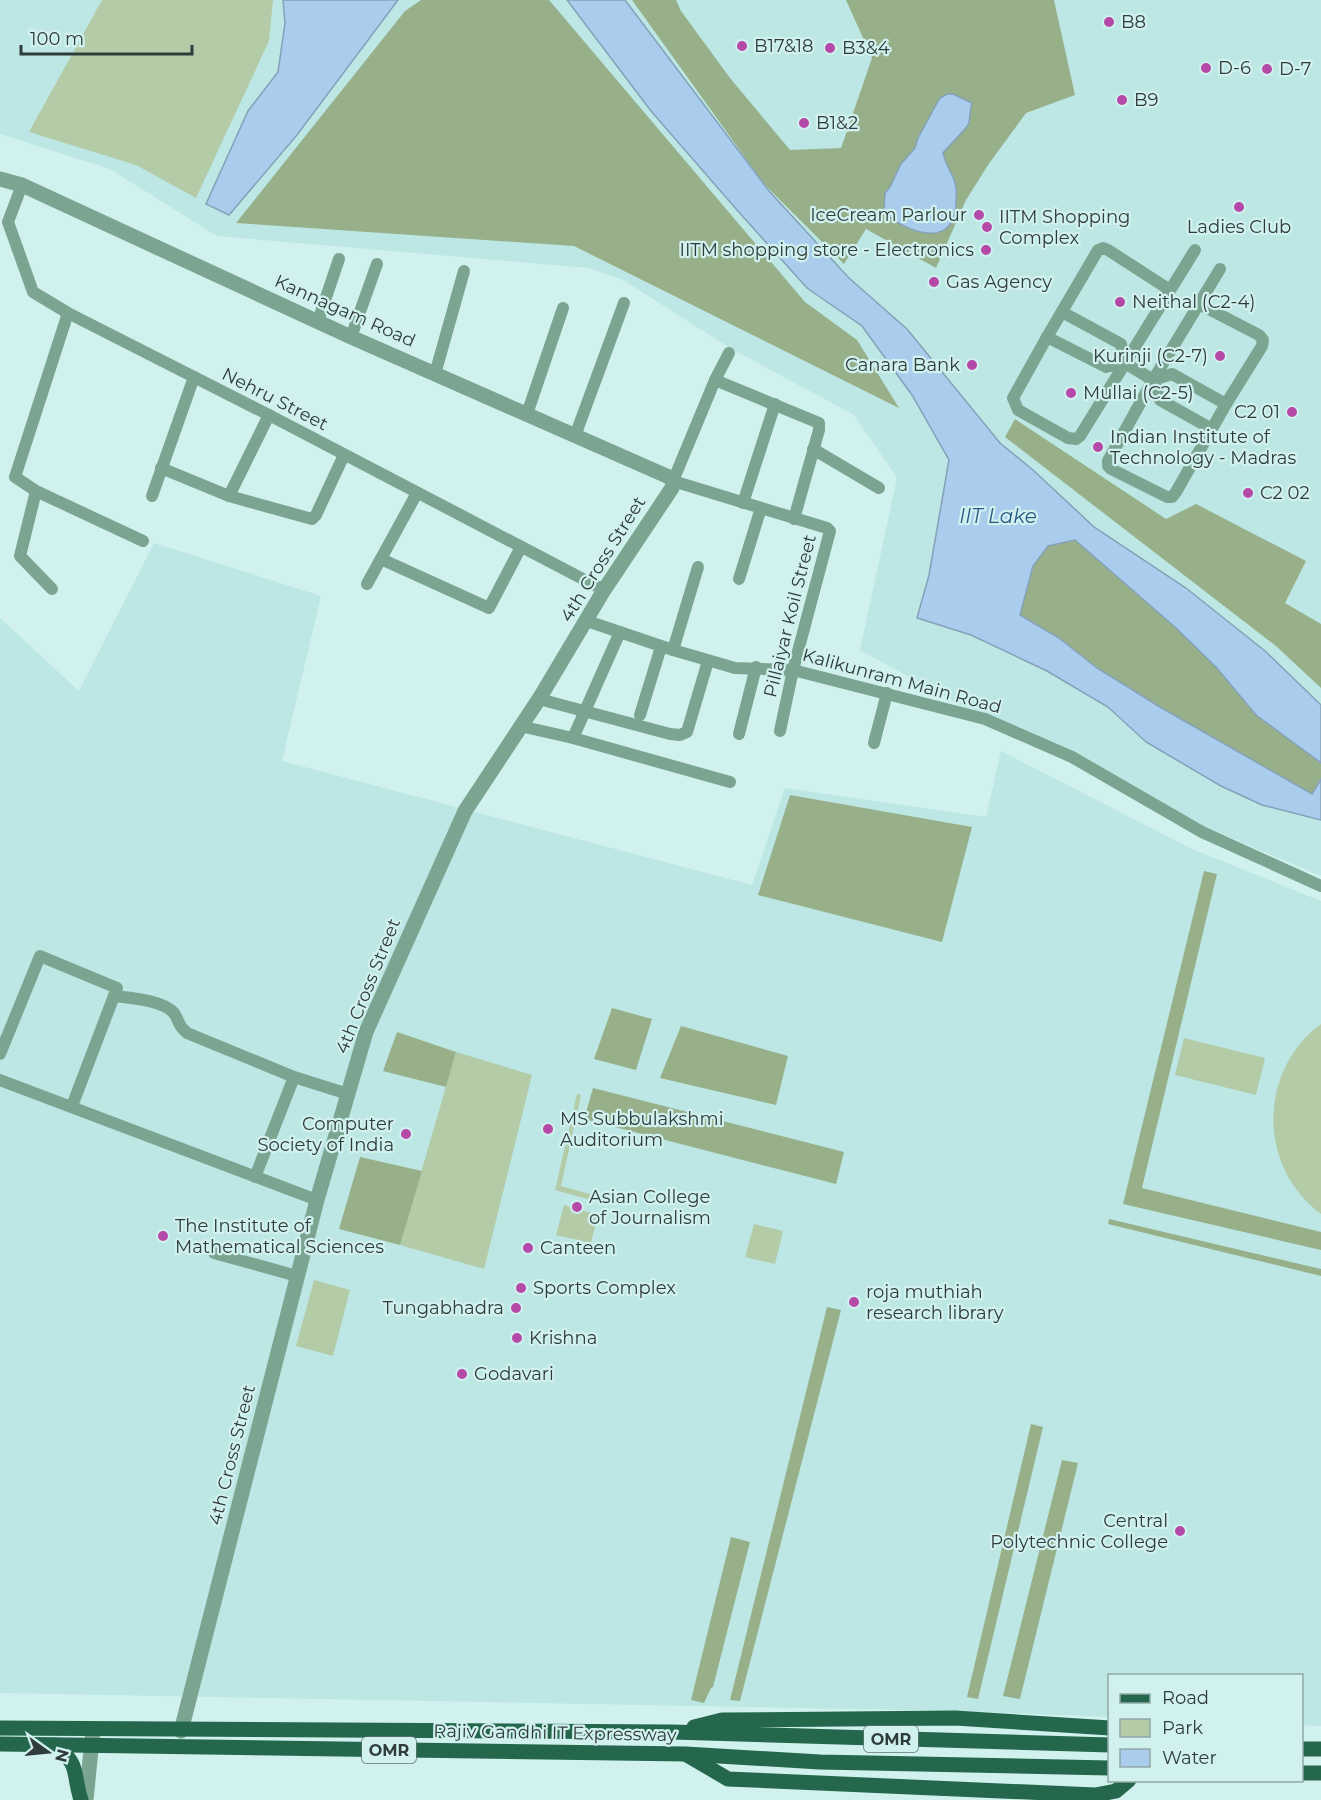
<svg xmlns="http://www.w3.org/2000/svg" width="1321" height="1800" font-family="Montserrat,sans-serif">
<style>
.built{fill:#bce7e4}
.green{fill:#b4cba8}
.forest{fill:#97b08a}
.water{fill:#aacced;stroke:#85a1b8;stroke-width:1.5}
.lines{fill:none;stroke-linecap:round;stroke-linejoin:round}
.minor{stroke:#7ca591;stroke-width:12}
.tertiary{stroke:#7ca591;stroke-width:15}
.primary{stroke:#24674c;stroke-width:15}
.poi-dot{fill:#b549a8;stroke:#d1f1ef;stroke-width:2}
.labels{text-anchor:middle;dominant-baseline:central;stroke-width:4.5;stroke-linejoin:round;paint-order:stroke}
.shield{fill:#d1f1ef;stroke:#607271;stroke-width:1.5}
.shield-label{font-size:16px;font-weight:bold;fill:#2f3c3b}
.poi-label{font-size:18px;fill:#2f3c3b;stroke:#d1f1ef;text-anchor:start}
.street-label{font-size:18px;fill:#2f3c3b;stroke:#d1f1ef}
.water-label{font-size:20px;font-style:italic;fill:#295b87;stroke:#d1f1ef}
</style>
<rect width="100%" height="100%" fill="#d1f1ef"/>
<g class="built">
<polygon points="0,0 1321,0 1321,876 1203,826 958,704 860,650 897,478 854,415 730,348 623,280 589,268 217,236 110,169 0,134"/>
<polygon points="154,543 321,596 282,761 752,885 785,788 986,817 1001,751 1192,849 1321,901 1321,1726 1302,1725 1302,1676 1110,1676 1109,1717 957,1711 0,1693 0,618 79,691"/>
</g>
<g class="green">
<polygon points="102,0 273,0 269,41 196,198 136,165 29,132"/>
<path d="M1321,1024V1214C1257,1167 1258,1070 1321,1024Z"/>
<polygon points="1184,1038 1265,1058 1256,1095 1175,1075"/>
<polygon points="456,1052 532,1075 484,1269 400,1245"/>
<polygon points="577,1094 581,1095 561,1186 611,1200 609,1205 555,1190"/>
<polygon points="564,1205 598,1215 591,1243 556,1235"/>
<polygon points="754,1224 783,1231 775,1264 745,1257"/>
<polygon points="314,1280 350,1290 333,1356 296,1346"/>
</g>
<g class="forest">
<polygon points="421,0 549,0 805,302 857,340 899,408 574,246 236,223 405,11"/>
<polygon points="632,0 676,0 681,11 730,78 790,150 841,148 872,58 846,0 1054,0 1075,95 1026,113 988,165 966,200 936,268 866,229 844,264 764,184"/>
<polygon points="1015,419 1166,519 1196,504 1306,561 1285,603 1321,624 1321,688 1276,646 1005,437"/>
<polygon points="1075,540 1175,627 1216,667 1256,715 1321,763 1321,779 1312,794 1160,707 1097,668 1059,638 1020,615 1033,566 1048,546"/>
<polygon points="790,795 972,827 942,942 758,895"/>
<polygon points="1204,871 1217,874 1142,1188 1321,1232 1321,1250 1123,1204"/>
<polygon points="612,1008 652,1019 636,1070 594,1059"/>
<polygon points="681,1026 788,1056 776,1105 660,1078"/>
<polygon points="397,1032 456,1052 446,1087 383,1071"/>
<polygon points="593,1088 844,1152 836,1184 584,1119"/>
<polygon points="360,1157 422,1171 400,1245 339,1229"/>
<polygon points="1109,1219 1321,1269 1321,1276 1108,1224"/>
<polygon points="827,1307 841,1310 740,1701 730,1700"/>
<polygon points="1031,1424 1043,1427 978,1699 967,1697"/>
<polygon points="1062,1460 1078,1463 1020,1699 1003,1696"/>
<polygon points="731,1537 750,1542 713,1687 711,1688 704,1703 691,1700"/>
</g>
<g class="water">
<polygon points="283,0 398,0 297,135 229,215 206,204 248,111 278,72 285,23"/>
<polygon points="567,0 625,0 769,191 849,278 907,329 1000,443 1033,470 1094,527 1186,588 1265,651 1321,705 1321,763 1256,715 1216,667 1175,627 1075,540 1048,546 1033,566 1020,615 1059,638 1097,668 1160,707 1312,794 1321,779 1321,820 1262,805 1221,786 1146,742 1108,707 1047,671 971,635 917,618 929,575 949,460 912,395 862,326 807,288 737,210 651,111"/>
<path d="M947,94H953L972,103C970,110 970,116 969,123C967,129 948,146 943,153C945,165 954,174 956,187C957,193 956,199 956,205C952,250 909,232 885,214L884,209L885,193L890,187L901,164L915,148L918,138L937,103L940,98Z"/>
</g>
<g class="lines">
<g class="minor">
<polyline points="22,185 8,222 33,292 68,313 269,415 604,590"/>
<polyline points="1170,290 1108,250 1103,248 1098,250 1047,337 1013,398 1018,410 1068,438 1076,439 1080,436 1195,250"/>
<polyline points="1199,304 1259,335 1263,340 1262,346 1226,404 1176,492 1172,497 1167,497 1111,469 1108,466 1108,461 1153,380 1220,269"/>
<polyline points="1062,312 1121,344 1125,363"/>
<polyline points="68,313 15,477 36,491 143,541"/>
<polyline points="318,321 339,259"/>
<polyline points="351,337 377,264"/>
<polyline points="1047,337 1106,367 1125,363 1153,380 1160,400 1212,429"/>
<polyline points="729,353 715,380 673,481 827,528 830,531 793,670 780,731"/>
<polyline points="435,374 464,271"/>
<polyline points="715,380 819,423 819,430 794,519"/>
<polyline points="1153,380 1172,374 1226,404"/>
<polyline points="527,414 563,308"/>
<polyline points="575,436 624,303"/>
<polyline points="813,449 879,488"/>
<polyline points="161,468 229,496 312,519 316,515 344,455"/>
<polyline points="36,491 20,556 52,589"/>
<polyline points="152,496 194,377"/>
<polyline points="229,496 269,415"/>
<polyline points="743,503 775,404"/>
<polyline points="381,559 489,608 521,547"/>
<polyline points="739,579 761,508"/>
<polyline points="367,584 417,493"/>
<polyline points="587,621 673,650 735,668 793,670 985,719 1072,757 1202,832 1321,886"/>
<polyline points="673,650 698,567"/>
<polyline points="539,699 670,734 680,735 687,732 708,661"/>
<polyline points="640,715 661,647"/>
<polyline points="520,726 573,738 730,782"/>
<polyline points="739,734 756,667"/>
<polyline points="573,738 620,632"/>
<polyline points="874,743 887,693"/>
<path d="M114,996C130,998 163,1000 174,1013C180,1022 177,1025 187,1033L294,1077L255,1177"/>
<polyline points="0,1054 40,956 117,988 72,1106"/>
<polyline points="294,1077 348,1094"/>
<polyline points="0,1080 317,1200"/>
<polyline points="214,1253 297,1276"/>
</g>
<g class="tertiary">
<polyline points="0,179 22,185 351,337 669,477 673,481 672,488 604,590 539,699 465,811 366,1032 317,1200 181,1731"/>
<polyline points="86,1800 93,1730"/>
</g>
<g class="primary">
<polyline points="694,1727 722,1720 955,1718 1110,1728"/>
<polyline points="0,1728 672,1732 1110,1745"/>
<polyline points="0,1744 686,1754 820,1762 1110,1768"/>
<path d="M55,1745C81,1766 72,1772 81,1800"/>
<polyline points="1302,1749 1321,1749"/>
<polyline points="687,1755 728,1779 1095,1795 1116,1791 1129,1780"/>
<polyline points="1302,1773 1321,1773"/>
</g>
</g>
<g class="poi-dot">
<circle cx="1109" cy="22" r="6"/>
<circle cx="742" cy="46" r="6"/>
<circle cx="830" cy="48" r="6"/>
<circle cx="1206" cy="68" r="6"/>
<circle cx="1267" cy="69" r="6"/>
<circle cx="1122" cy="100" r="6"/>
<circle cx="804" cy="123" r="6"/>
<circle cx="1239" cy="207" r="6"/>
<circle cx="979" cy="215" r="6"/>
<circle cx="987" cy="227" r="6"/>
<circle cx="986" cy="250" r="6"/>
<circle cx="934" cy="282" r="6"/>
<circle cx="1120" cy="302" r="6"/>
<circle cx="1220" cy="356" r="6"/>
<circle cx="972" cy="365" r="6"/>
<circle cx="1071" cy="393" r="6"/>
<circle cx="1292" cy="412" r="6"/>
<circle cx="1098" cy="447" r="6"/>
<circle cx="1248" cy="493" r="6"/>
<circle cx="548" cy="1129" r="6"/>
<circle cx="406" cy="1134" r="6"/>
<circle cx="577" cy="1207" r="6"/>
<circle cx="163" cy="1236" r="6"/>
<circle cx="528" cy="1248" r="6"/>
<circle cx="521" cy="1288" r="6"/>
<circle cx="854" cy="1302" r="6"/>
<circle cx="516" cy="1308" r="6"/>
<circle cx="517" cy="1338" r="6"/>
<circle cx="462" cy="1374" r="6"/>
<circle cx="1180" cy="1531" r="6"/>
</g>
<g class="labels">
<g class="shield">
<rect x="864" y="1726" width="54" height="26" rx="4.5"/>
<rect x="362" y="1737" width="54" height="26" rx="4.5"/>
</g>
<g class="shield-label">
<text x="891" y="1739">OMR</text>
<text x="389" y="1750">OMR</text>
</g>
<g class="poi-label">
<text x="1121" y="22">B8</text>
<text x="754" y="46">B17&amp;18</text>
<text x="842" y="48">B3&amp;4</text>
<text x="1218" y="68">D-6</text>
<text x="1279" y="69">D-7</text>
<text x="1134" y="100">B9</text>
<text x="816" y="123">B1&amp;2</text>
<text x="967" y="215" text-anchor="end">IceCream Parlour</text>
<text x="999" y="217">IITM Shopping<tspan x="999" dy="21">Complex</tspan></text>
<text x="1239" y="227" text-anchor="middle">Ladies Club</text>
<text x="974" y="250" text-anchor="end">IITM shopping store - Electronics</text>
<text x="946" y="282">Gas Agency</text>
<text x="1132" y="302">Neithal (C2-4)</text>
<text x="1208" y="356" text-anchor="end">Kurinji (C2-7)</text>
<text x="960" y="365" text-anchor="end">Canara Bank</text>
<text x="1083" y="393">Mullai (C2-5)</text>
<text x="1280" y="412" text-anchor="end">C2 01</text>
<text x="1110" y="437">Indian Institute of<tspan x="1110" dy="21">Technology - Madras</tspan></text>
<text x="1260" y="493">C2 02</text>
<text x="560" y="1119">MS Subbulakshmi<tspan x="560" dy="21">Auditorium</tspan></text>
<text x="394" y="1124" text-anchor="end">Computer<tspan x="394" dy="21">Society of India</tspan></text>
<text x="589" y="1197">Asian College<tspan x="589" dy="21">of Journalism</tspan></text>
<text x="175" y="1226">The Institute of<tspan x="175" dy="21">Mathematical Sciences</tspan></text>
<text x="540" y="1248">Canteen</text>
<text x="533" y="1288">Sports Complex</text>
<text x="866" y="1292">roja muthiah<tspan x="866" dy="21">research library</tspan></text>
<text x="504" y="1308" text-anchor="end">Tungabhadra</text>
<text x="529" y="1338">Krishna</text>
<text x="474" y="1374">Godavari</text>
<text x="1168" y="1521" text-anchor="end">Central<tspan x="1168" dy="21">Polytechnic College</tspan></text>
</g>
<g class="street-label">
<text transform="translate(345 311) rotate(24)">Kannagam Road</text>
<text transform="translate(275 399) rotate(27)">Nehru Street</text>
<text transform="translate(603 559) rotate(-58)">4th Cross Street</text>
<text transform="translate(790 616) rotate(-76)">Pillaiyar Koil Street</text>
<text transform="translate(902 681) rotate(15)">Kalikunram Main Road</text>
<text transform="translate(368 986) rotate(-68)">4th Cross Street</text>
<text transform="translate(232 1455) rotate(-76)">4th Cross Street</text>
<text transform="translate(555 1733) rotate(1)">Rajiv Gandhi IT Expressway</text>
</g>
<g class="water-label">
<text x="998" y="516">IIT Lake</text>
</g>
</g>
<rect x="1108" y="1674" width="195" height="108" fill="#d1f1ef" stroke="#90a9a7" stroke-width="1.5"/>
<rect x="1120" y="1694" width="30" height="9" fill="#24674c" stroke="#90a9a7" stroke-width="1.5"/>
<text x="1162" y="1704" font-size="18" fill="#2f3c3b">Road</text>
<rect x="1120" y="1719" width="30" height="18" fill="#b4cba8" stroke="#90a9a7" stroke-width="1.5"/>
<text x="1162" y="1734" font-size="18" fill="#2f3c3b">Park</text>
<rect x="1120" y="1749" width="30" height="18" fill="#aacced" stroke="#90a9a7" stroke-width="1.5"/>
<text x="1162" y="1764" font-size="18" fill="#2f3c3b">Water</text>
<g transform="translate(48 1752) rotate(105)" stroke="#d1f1ef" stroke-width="4.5" paint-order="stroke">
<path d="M0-4.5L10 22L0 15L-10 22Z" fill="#2f3c3b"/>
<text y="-9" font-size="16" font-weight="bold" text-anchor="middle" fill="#2f3c3b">N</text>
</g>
<path d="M21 45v9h171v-9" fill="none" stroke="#2f3c3b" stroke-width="3"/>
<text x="30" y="45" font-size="18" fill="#2f3c3b" stroke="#d1f1ef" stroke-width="4.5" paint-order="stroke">100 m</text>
</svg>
